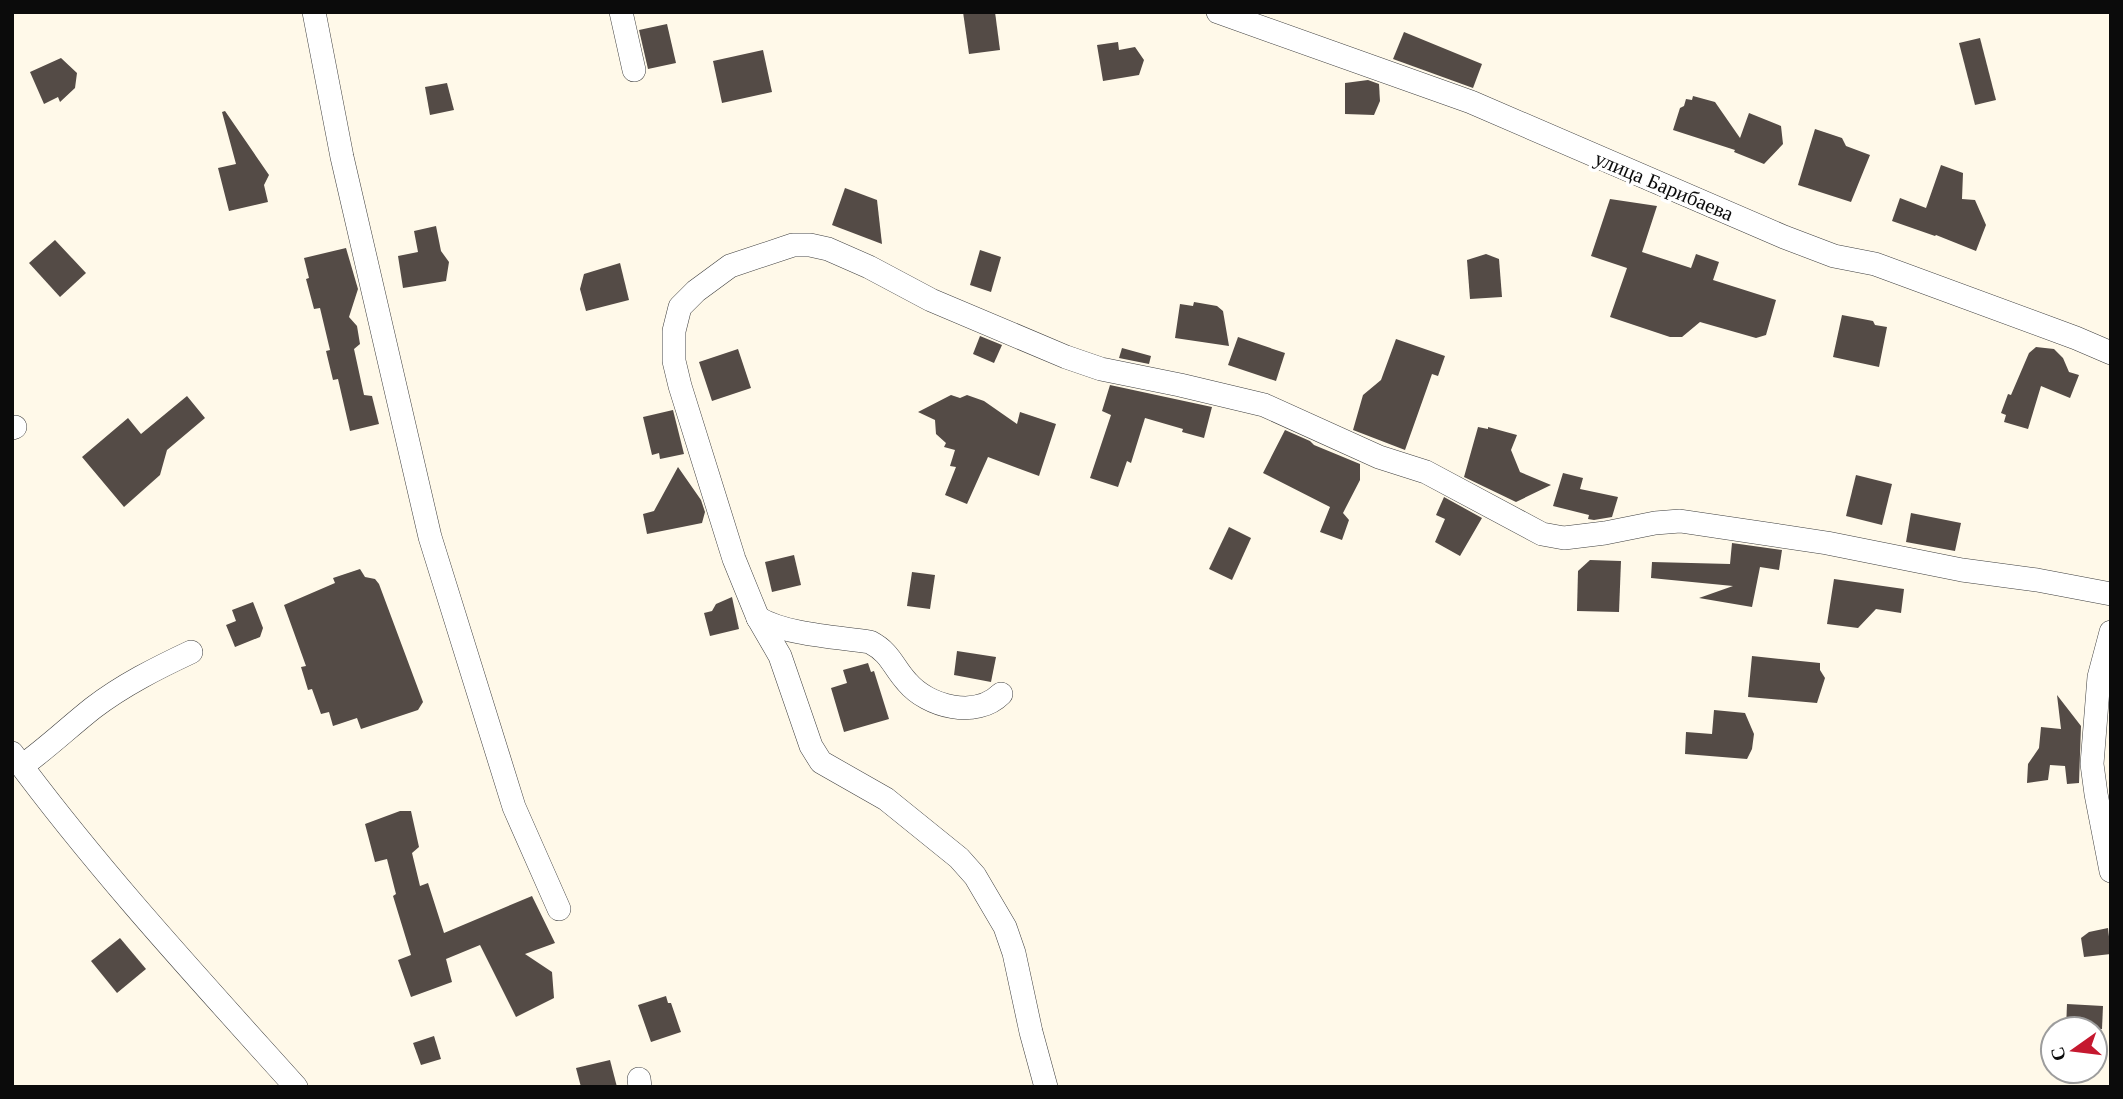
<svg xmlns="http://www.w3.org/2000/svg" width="2123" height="1099" font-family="Georgia,serif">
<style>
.building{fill:#544b46}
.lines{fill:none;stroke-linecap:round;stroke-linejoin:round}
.minor-casing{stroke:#3e3e3e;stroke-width:24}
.minor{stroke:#fff;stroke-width:23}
.labels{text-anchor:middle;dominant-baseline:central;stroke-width:7;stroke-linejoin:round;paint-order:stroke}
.street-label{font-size:21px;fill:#0b0b0b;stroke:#fff}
</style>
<rect width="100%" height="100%" fill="#fff9e9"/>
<g class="building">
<polygon points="963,12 995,12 1000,50 969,54"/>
<polygon points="667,24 676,63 648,69 639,30"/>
<polygon points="1404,32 1482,64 1473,88 1393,59"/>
<polygon points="1980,38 1996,100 1975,105 1959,43"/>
<polygon points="1118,42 1119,50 1135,47 1144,60 1139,75 1103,81 1097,45"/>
<polygon points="763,50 772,92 722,103 713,61"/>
<polygon points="61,58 77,73 75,88 60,102 58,97 44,104 30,72"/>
<polygon points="1368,80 1379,84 1380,101 1374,115 1345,114 1345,83"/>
<polygon points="447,83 454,110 430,115 425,87"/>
<polygon points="1693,96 1715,102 1740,138 1749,113 1781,126 1783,144 1764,164 1734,152 1735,150 1673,130 1680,108 1684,106 1686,99 1692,100"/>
<polygon points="225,111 269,175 264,185 268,202 229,211 218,168 236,164 222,112"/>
<polygon points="1815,129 1842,138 1846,146 1870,155 1851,202 1798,185"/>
<polygon points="1941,165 1963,173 1962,199 1975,200 1986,225 1976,251 1936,235 1935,236 1892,221 1900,198 1926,208"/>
<polygon points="845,188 877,200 882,244 832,225"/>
<polygon points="1610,199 1657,206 1642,252 1691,268 1696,254 1719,262 1713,280 1776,300 1766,335 1756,338 1700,322 1682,337 1670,337 1610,317 1627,268 1591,256"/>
<polygon points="436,226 441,251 449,262 446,281 403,288 398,256 418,252 414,231"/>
<polygon points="55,240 86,273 60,297 29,263"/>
<polygon points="346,248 358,289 349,317 357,326 360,344 354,349 364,395 372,396 379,424 350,431 338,379 333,380 326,351 330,350 320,308 314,309 306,279 309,278 304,258"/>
<polygon points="980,250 1001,257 991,292 970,285"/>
<polygon points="1486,254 1499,259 1502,297 1470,299 1467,260"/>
<polygon points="620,263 629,300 586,311 580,289 584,274"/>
<polygon points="1194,302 1217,306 1223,311 1229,346 1175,338 1180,304 1193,306"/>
<polygon points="1842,315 1873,321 1875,325 1887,327 1879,367 1833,357"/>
<polygon points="980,336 1002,345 994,363 973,354"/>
<polygon points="1238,337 1285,353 1276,381 1228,365"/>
<polygon points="1396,339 1445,356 1438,376 1432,374 1405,450 1353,430 1363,395 1381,380"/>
<polygon points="2036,347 2054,349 2063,358 2069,372 2079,375 2070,398 2041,386 2028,429 2004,422 2006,415 2001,413 2008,394 2011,395 2029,353"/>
<polygon points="1122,348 1151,356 1149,364 1119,358"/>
<polygon points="738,349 751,388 712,401 699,362"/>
<polygon points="1110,385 1212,407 1204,438 1182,432 1183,429 1145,418 1131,463 1127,461 1118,487 1090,478 1111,415 1102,411"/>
<polygon points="951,395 960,398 967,395 984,401 1017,424 1020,412 1056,424 1039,476 988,457 967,504 945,495 956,467 950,466 955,450 944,447 946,443 936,434 935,420 918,412"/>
<polygon points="187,396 205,418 167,450 160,475 124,507 82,457 128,418 141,434"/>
<polygon points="673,410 684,454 660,459 659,453 652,455 643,417"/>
<polygon points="1478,427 1488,429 1488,427 1517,435 1511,450 1520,472 1551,485 1516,502 1464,477"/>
<polygon points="1285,430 1310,441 1314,445 1360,464 1360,480 1343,513 1349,520 1342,540 1320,532 1330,507 1263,473"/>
<polygon points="678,467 701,500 705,512 702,523 647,534 643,514 654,511"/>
<polygon points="1563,473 1583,478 1580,489 1618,497 1612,517 1594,520 1588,519 1589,515 1553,506"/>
<polygon points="1856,475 1892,484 1882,525 1846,516"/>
<polygon points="1444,497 1482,518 1460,556 1435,542 1445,519 1436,515"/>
<polygon points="1911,513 1961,523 1955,551 1906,542"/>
<polygon points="1229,527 1251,538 1232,580 1209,569"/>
<polygon points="1732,543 1782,550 1779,570 1760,567 1752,607 1699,598 1733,586 1651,578 1652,562 1730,564"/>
<polygon points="794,555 801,585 772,592 765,562"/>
<polygon points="1590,560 1621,561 1619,612 1577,611 1578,571"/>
<polygon points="360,569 365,577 375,579 379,584 423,702 418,710 361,729 357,718 333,726 329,712 321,714 312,689 308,690 301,667 306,666 284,605 335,583 333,578"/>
<polygon points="912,572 935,575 930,609 907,606"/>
<polygon points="1834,579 1904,589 1901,613 1876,609 1858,628 1827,624"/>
<polygon points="732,597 739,629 710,636 704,613 712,611 716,604"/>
<polygon points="253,602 263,628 260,637 235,647 226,625 236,621 232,610"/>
<polygon points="957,651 996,657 991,682 954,675"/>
<polygon points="1752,656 1820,663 1820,670 1825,678 1817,703 1748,697"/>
<polygon points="868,663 871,672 874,671 889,719 844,732 831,688 847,683 843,670"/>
<polygon points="2057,695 2081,726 2079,783 2067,784 2065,766 2050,765 2048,780 2027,783 2028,764 2039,748 2041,727 2061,729"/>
<polygon points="1714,710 1745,713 1754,734 1752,749 1747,759 1685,754 1686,732 1712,734"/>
<polygon points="400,811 411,811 419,847 412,853 420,886 428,883 444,933 532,896 555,943 525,954 552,972 554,998 516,1017 480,945 446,959 452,982 411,997 398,960 411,955 393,896 396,894 387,859 375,862 365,824"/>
<polygon points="2108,928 2111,954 2084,957 2081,938 2089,932"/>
<polygon points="120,938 146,969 117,993 91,961"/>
<polygon points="666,996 668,1003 671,1003 681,1032 651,1042 638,1005"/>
<polygon points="2067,1004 2103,1006 2102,1029 2066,1029"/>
<polygon points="434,1036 441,1059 421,1065 413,1043"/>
<polygon points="610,1060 617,1087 581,1087 576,1068"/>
</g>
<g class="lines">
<g class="minor-casing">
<g id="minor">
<polyline points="314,12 342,157 430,537 514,807 559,909"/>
<polyline points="621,12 634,70"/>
<polyline points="1218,12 1471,102 1784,237 1834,256 1875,264 2076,338 2111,353"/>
<polyline points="12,428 15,427"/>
<path d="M758,618C787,635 837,637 870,642C891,653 893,667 907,682C928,707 976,719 1001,694"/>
<polyline points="2111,632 2099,677 2092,764 2096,794 2111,871"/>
<path d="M12,753C99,871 198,978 296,1087"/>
<path d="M22,766C47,748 69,727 93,708C123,685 157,668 191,652"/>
<polyline points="639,1079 640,1087"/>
<polyline points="1046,1087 1031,1032 1014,953 1005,927 975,876 959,858 886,799 821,762 811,746 780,656 758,618 734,559 680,386 674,361 674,331 680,307 696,291 730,266 793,245 810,245 828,249 869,267 931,300 1066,357 1101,369 1180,385 1264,405 1379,457 1426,472 1542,534 1564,538 1605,533 1655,523 1680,521 1827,543 1962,570 2037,580 2111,594"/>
</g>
</g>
<use href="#minor" class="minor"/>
</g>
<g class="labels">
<g class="street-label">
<text transform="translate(1664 186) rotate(23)">улица Барибаева</text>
</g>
</g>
<rect width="2123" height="1099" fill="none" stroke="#0b0b0b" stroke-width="28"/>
<g transform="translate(2074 1050) rotate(256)"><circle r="33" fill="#ffffff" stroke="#9d9d9d" stroke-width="2"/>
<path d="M0-5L12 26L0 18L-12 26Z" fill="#c5182f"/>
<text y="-10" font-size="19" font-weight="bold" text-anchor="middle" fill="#0b0b0b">С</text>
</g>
</svg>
